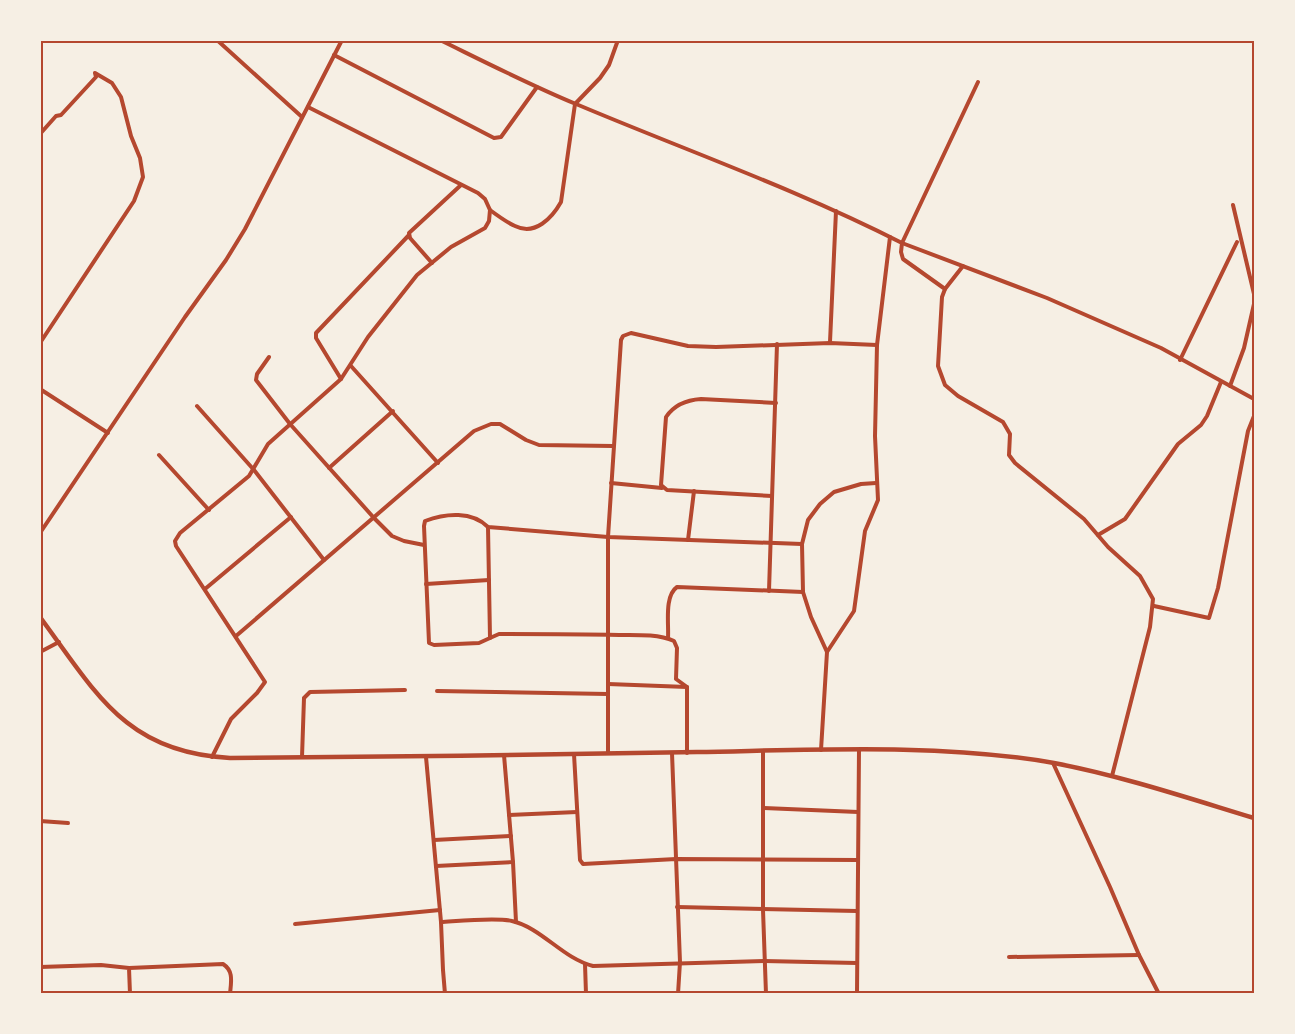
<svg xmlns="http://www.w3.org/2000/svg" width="1295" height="1034" font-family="Mulish,sans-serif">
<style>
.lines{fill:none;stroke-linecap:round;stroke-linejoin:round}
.minor{stroke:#b5482f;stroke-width:4}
.tertiary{stroke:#b5482f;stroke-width:4.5}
.neatline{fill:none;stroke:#b5482f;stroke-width:2}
</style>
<rect width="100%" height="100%" fill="#f6efe4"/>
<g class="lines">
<g class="minor">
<polyline points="217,40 302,117"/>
<path d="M440,40C485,62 530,85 576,104C685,150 796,189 902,243L901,252L903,259L945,289L942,297L938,366L945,385L958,396L1003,422L1010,434L1009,455L1015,463L1084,519L1108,547L1140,576L1153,599L1150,627L1112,776"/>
<polyline points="334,55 494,138 501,137 537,87"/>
<polyline points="978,82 902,243 1047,298 1161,348 1254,399"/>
<polyline points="40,134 56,116 61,115 96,77 95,73 112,83 121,97 131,136 140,158 143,177 134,201 40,343"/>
<polyline points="1233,205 1254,294"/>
<path d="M490,210C498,216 506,222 515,226C535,236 552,218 561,202L575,104L600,78L609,65L618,40"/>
<polyline points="432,263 410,238 409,233 461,185"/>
<polyline points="945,289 963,266"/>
<polyline points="830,342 836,211"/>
<polyline points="269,357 257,374 256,380 290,424 374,518 392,536 404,541 424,545"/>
<polyline points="1180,360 1237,242"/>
<polyline points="351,366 438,463"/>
<polyline points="341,379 316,338 316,333 409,235"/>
<polyline points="1230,386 1244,348 1254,304"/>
<polyline points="40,389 108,433"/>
<polyline points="197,406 254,470 324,560"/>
<polyline points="159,455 209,510"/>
<polyline points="329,468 393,411"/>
<polyline points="611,483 662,488"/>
<path d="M772,496L667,490L661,485L666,417C674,405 686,400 701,399L776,403"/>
<path d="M488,527L490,638L499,634C539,634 579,634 619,635C637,635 658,634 674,641L677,648L676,679L687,687V753"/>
<polyline points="40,533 185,317 226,260 245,229 342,40"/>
<polyline points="1098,535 1125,519 1178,444 1201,425 1207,416 1221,382"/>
<polyline points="688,540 694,491"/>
<polyline points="426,584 489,580"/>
<polyline points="205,589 291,517"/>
<polyline points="769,591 777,344"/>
<polyline points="1154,606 1209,618 1218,588 1248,431 1254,416"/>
<polyline points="236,636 474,431 491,424 500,424 526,440 539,445 613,446"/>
<path d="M490,638L479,643L434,645L429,643L424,526L425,521C446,513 472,511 488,527L608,537L802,544"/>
<path d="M668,638C669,624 664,596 677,587L803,592"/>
<polyline points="40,652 59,642"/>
<polyline points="827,652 854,611 865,531 878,500 875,436 877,345 890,237"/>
<polyline points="608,684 687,687"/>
<polyline points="437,691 608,694"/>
<polyline points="821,750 827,652 811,617 803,592 802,544 808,520 820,504 834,492 861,484 876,483"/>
<polyline points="763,751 763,910 766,994"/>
<polyline points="608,753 608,537 621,340 623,336 631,333 688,346 716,347 830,343 877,345"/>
<polyline points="672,753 680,962 678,994"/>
<polyline points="574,754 580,860 583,864 676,859 858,860"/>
<polyline points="212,757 231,719 257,693 265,682 176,546 175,541 180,533 249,476 268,444 341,379 368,337 417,275 451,247 485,228 489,221 490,210 485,199 478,193 308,107"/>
<polyline points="302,757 304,698 310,692 405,690"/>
<polyline points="426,757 441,922 443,970 445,994"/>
<polyline points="1053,763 1110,887 1139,955 1159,994"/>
<polyline points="764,808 858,812"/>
<polyline points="509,815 577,812"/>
<polyline points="40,821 68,823"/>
<polyline points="434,840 511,836"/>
<polyline points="513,862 516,922"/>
<polyline points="436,866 513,862 504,755"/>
<polyline points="677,907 857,911"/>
<path d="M441,922C458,921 497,917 512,921C542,928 562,958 593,966L764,961L857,963"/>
<polyline points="295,924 440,910"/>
<polyline points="1009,957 1139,955"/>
<polyline points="585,964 586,994"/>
<polyline points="40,967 101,965 129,968 130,994"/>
<path d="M129,968L223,964C234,971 231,982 230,994"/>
<polyline points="857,994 859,750"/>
</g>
<path class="tertiary" d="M40,617C96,693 126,753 230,758C386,757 541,755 697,752C812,750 941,743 1054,763C1122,776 1188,798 1254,818"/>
</g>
<rect width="1295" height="1034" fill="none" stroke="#f6efe4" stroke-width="84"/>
<rect x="42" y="42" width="1211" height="950" class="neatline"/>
</svg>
